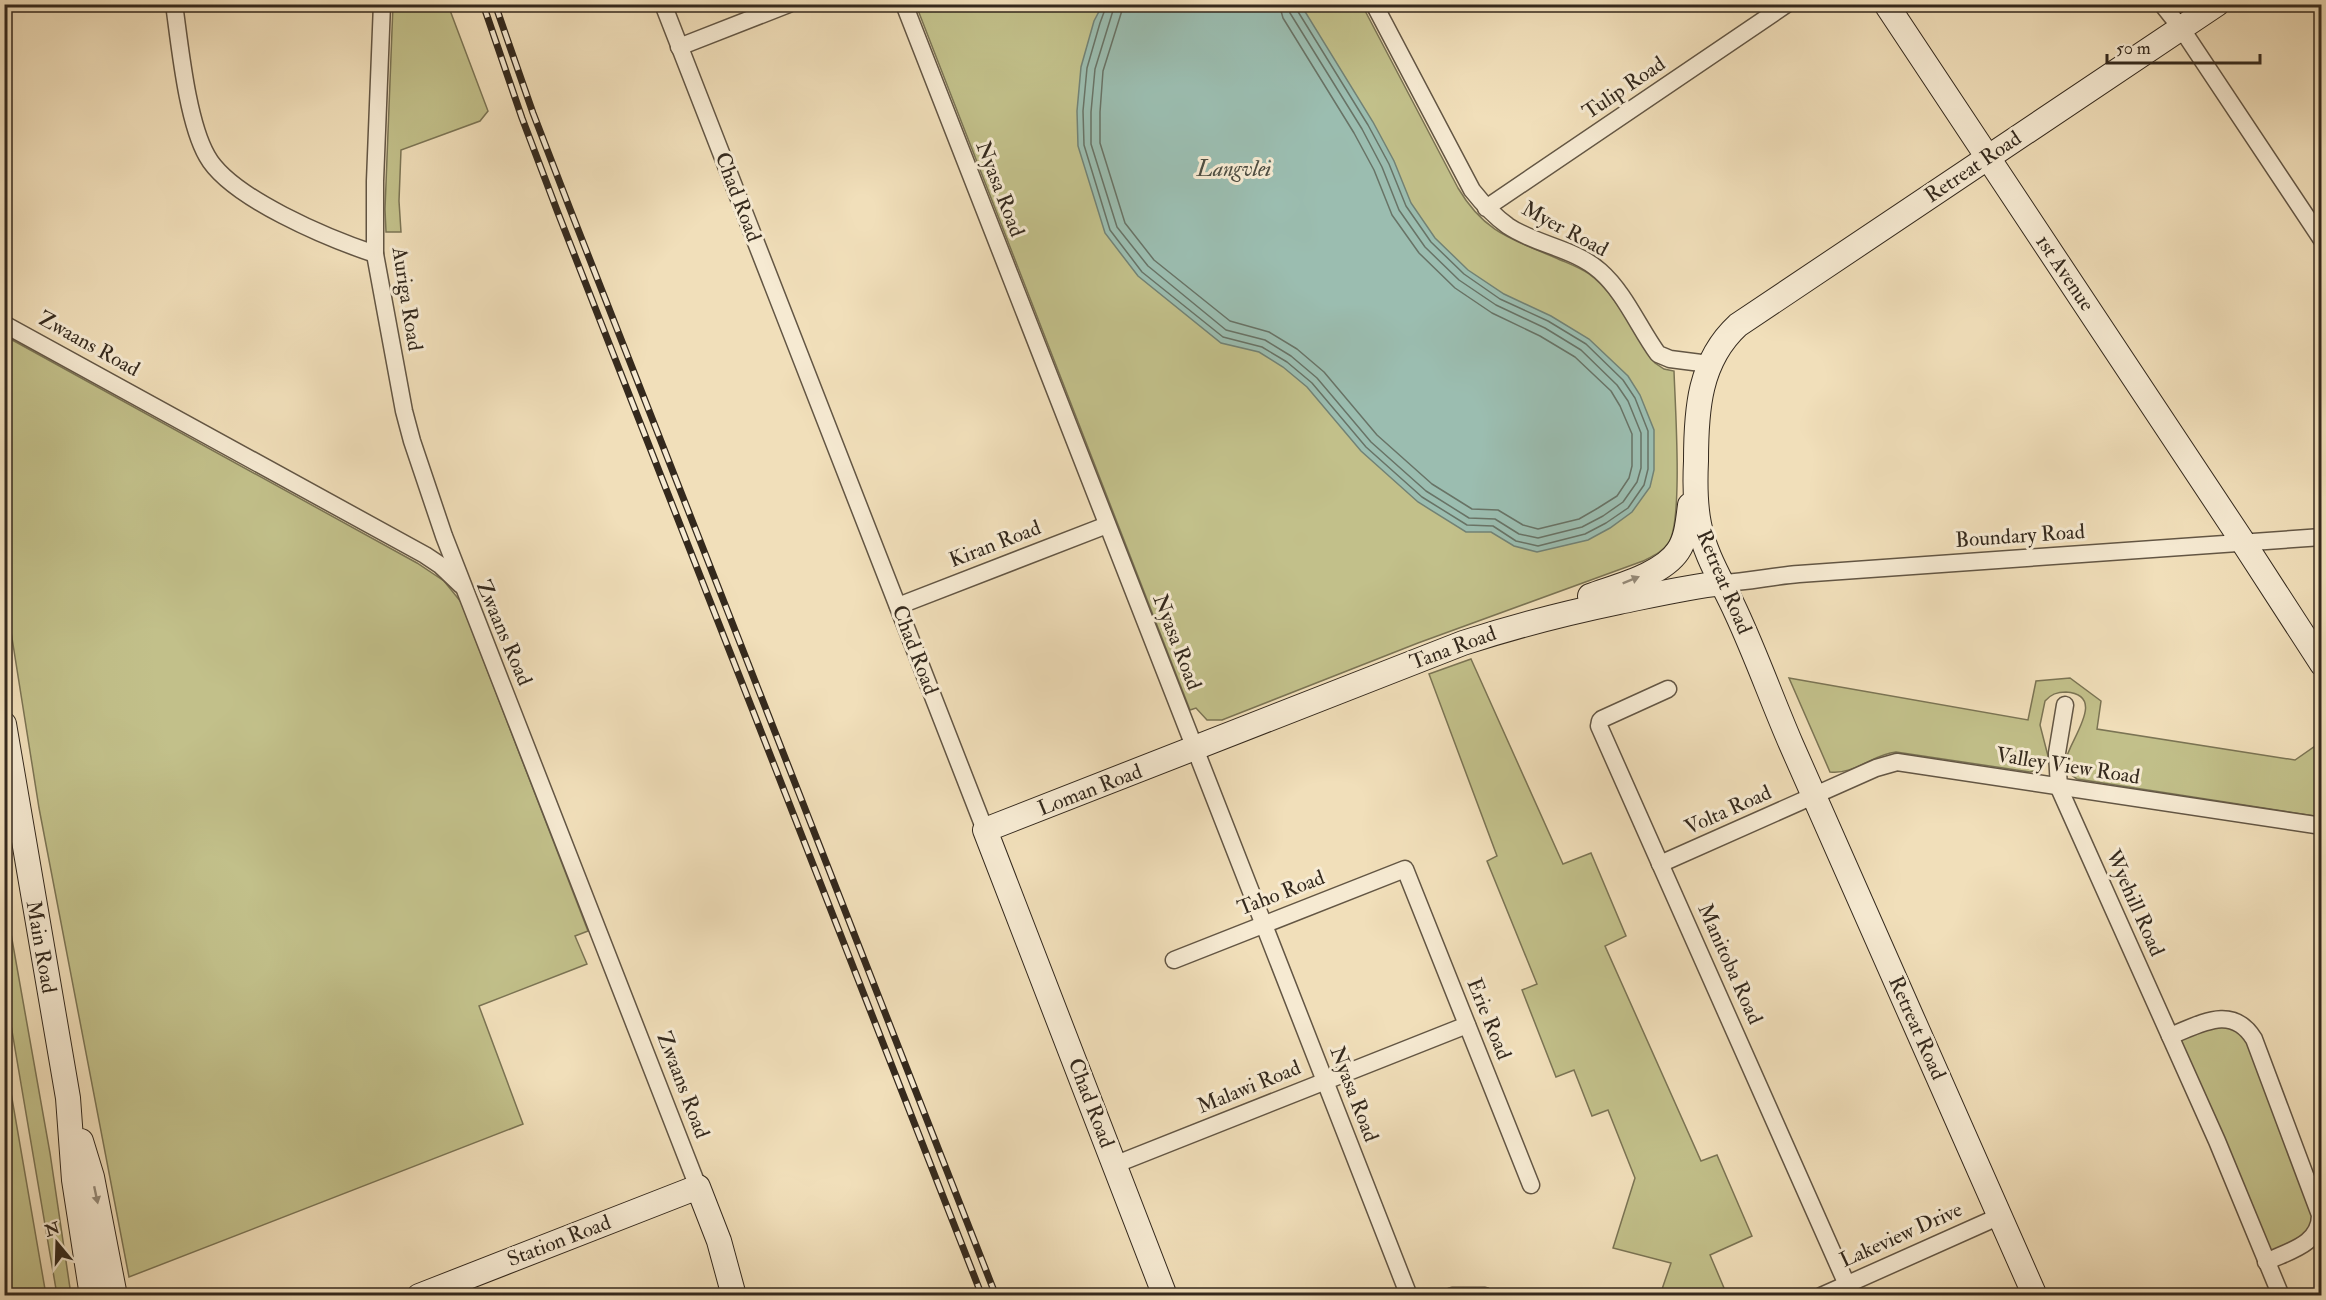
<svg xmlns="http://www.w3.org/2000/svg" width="2326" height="1300" font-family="'IM FELL Double Pica',serif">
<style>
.green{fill:#c2c08a;stroke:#7b7454;stroke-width:1.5}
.water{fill:#9bbdb0;stroke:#728275;stroke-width:1.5}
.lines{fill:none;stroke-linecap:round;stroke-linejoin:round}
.shore{stroke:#687366;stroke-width:1.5}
.street-casing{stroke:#635644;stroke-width:19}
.secondary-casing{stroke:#34291d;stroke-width:26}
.street{stroke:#f6ead2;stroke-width:16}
.secondary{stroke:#f6ead2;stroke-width:24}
.rail-casing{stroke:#34291d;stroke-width:7}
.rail{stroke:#f6ead2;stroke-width:4.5;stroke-dasharray:14;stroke-linecap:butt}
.oneway{fill:#958a78}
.labels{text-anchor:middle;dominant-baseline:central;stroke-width:6;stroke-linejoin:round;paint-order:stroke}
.street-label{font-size:21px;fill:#34291d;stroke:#f6ead2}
.water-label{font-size:22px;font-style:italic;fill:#4e4e42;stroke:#f6ead2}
</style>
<rect width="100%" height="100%" fill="#f1dfba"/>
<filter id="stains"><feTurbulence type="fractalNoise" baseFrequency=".00333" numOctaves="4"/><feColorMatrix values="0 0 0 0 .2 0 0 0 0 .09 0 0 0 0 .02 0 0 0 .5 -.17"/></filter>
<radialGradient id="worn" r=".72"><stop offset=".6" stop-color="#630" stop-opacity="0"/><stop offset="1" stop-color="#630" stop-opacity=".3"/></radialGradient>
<g class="green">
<polygon points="393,5 448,5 488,111 480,121 401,150 399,201 401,232 386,232 385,209"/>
<path d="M916,5H1362L1458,188C1484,232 1511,239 1556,258C1567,263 1579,267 1589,274C1616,293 1635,336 1655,363L1664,369L1674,371C1675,404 1683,519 1669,542C1663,552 1653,556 1643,561L1418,643L1222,720H1207L1196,708L1190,710Z"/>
<polygon points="5,336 417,563 444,581 461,602 588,931 575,936 587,964 479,1006 523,1124 129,1277 39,808 5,594"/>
<polygon points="1471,659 1563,864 1591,853 1626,936 1605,946 1701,1161 1717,1155 1752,1236 1710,1255 1727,1295 1660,1295 1671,1263 1613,1248 1635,1178 1608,1110 1592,1116 1574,1070 1556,1077 1522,990 1537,984 1487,861 1497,856 1429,674"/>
<path d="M1789,678L2028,720L2036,681L2070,678L2101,701L2097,729L2295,760L2321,742V817L2077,779C2070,775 2065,769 2066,760C2068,742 2109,695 2066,692C2057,692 2051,694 2045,701L2040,725L2048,756C2046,766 2040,770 2030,772L1896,752C1873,754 1854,775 1830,772Z"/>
<polygon points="5,900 50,1153 71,1295 57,1295 5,990"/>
<polygon points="2218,1020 2253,1038 2320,1233 2270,1265 2172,1036"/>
<polygon points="4,1058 5,1058 46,1295 5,1295"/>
</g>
<polygon class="water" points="1103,4 1301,5 1373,122 1394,161 1411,203 1435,238 1468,270 1504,294 1551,316 1589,339 1628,376 1640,395 1654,430 1654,470 1650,487 1632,512 1610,528 1588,540 1537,552 1514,546 1491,532 1466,532 1418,502 1361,451 1307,387 1283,367 1259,352 1221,343 1138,276 1105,233 1078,146 1077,111 1081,67 1094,21"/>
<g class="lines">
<g class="shore">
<polyline points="1107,4 1100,23 1087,68 1083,111 1084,145 1110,230 1142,272 1223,337 1262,347 1287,362 1312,383 1366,447 1422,497 1467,525 1493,526 1516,541 1538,546 1585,534 1606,523 1628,508 1644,485 1648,469 1648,431 1635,398 1623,380 1586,344 1548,321 1500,299 1464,274 1431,242 1406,206 1389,164 1368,125 1297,10 1296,4"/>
<polyline points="1115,4 1095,69 1091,112 1091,144 1117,227 1148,266 1226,330 1265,340 1291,356 1317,378 1371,442 1426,491 1469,518 1495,519 1519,534 1538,538 1582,527 1603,516 1623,502 1637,482 1641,468 1641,433 1628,401 1617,385 1581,350 1545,328 1496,305 1459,280 1425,247 1399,210 1382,167 1362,129 1290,13 1289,4"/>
<polyline points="1124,4 1103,71 1100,112 1100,143 1125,223 1154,260 1230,321 1269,332 1297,349 1324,372 1377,435 1432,484 1472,509 1498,510 1523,525 1538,529 1579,519 1598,508 1617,496 1629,478 1632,466 1632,434 1620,406 1611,391 1575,357 1540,336 1492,313 1455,288 1419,253 1392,215 1374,170 1354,133 1283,18 1279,4"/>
</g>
<g class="street-casing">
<g id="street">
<path d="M174,4C180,46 187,121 207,156C230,198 330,239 375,254"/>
<polyline points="382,4 375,181 375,254 404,411 412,441 444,536 698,1187"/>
<polyline points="663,4 985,830"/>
<polyline points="904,4 1409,1296"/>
<path d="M1374,4L1472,190C1483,204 1494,216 1508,226C1536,245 1574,248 1600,271C1625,293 1639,328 1658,354L1670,359L1709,364"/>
<polyline points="2162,4 2181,28 2322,240"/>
<polyline points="679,47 789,4"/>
<polyline points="1486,208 1787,4"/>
<polyline points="4,324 425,555 440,565 461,585"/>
<path d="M1722,583C1748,582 1773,576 1799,574L2322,537"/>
<polyline points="898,606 1107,525"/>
<polyline points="1668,689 1602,719 1600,721 1599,726 1852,1296"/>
<polyline points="2065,705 2057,753 2059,788 2217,1141 2281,1296"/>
<polyline points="1660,864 1876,768 1897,762 2322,826"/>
<polyline points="1174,960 1405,869 1531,1185"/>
<path d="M2170,1036C2199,1025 2232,1003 2254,1039L2320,1215C2320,1245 2288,1251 2266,1262"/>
<polyline points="1114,1165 1467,1025"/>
<polyline points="1452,1296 1485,1296"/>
<polyline points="1821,1296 2000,1216"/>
</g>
</g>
<g class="secondary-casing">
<g id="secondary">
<polyline points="1886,4 2243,542 2322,664"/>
<path d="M1590,596C1617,586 1662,575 1678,551C1687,538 1688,520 1690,505"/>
<polyline points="4,724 68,1098 74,1180 92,1296"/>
<polyline points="81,1141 92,1177 115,1296"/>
<polyline points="419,1296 698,1187 719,1241 734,1296"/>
<path d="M1165,1296L985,830L1463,643C1515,626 1566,613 1619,602C1653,595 1687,587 1722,583"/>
<path d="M2035,1296C1954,1112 1872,928 1791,744C1772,700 1756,655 1736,612C1723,583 1705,556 1699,524C1695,504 1695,482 1696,461C1696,410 1699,361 1738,325L2217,4"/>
</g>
</g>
<use href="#street" class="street"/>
<use href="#secondary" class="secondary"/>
<g class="rail-casing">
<g id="rail">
<polyline points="483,4 522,118 558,213 982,1296"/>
<polyline points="495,4 533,113 570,209 996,1296"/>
</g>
</g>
<use href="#rail" class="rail"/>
</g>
<defs><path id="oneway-solid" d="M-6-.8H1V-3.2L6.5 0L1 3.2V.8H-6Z" transform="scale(1.5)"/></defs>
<g class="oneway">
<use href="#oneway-solid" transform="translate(1631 580) rotate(-22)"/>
<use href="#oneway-solid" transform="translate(96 1195) rotate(78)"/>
</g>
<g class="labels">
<g class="street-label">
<text transform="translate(1624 88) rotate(-34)">Tulip Road</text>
<text transform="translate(1973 167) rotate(-34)">Retreat Road</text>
<text transform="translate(1000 189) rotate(69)">Nyasa Road</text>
<text transform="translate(738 197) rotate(69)">Chad Road</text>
<text transform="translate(1565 229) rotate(28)">Myer Road</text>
<text transform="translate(2065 273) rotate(56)">1st Avenue</text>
<text transform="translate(407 299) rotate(81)">Auriga Road</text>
<text transform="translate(89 344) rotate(29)">Zwaans Road</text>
<text transform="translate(2020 536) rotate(-4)">Boundary Road</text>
<text transform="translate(995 544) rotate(-21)">Kiran Road</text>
<text transform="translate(1724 582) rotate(67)">Retreat Road</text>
<text transform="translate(504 633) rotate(67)">Zwaans Road</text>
<text transform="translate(1177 642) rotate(69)">Nyasa Road</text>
<text transform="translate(1453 648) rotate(-20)">Tana Road</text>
<text transform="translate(915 650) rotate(69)">Chad Road</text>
<text transform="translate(2068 766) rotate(9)">Valley View Road</text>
<text transform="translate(1090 790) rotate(-21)">Loman Road</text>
<text transform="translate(1728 810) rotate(-24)">Volta Road</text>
<text transform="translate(1281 893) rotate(-21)">Taho Road</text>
<text transform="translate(2135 903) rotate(66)">Wyehill Road</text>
<text transform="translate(41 947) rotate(80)">Main Road</text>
<text transform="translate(1730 964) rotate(66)">Manitoba Road</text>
<text transform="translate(1489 1019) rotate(68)">Erie Road</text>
<text transform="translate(1917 1028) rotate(66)">Retreat Road</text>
<text transform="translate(683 1085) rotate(69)">Zwaans Road</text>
<text transform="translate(1249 1087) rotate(-22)">Malawi Road</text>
<text transform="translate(1354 1094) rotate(69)">Nyasa Road</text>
<text transform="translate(1091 1103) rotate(69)">Chad Road</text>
<text transform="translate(1901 1235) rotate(-24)">Lakeview Drive</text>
<text transform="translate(559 1241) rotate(-21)">Station Road</text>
</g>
<g class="water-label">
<text x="1234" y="169">Langvlei</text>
</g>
</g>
<rect width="2326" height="1300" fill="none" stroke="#f1dfba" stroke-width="24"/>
<rect x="6" y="6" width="2314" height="1288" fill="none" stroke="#34291d" stroke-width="3"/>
<rect x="12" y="12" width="2302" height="1276" fill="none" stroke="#34291d" stroke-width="1.5"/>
<g transform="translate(57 1243) rotate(341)" stroke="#f6ead2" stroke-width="4.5" paint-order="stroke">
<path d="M0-4.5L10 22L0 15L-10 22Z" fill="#34291d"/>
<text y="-9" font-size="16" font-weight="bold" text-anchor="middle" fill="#34291d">N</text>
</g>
<path d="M2107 54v9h153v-9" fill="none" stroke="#34291d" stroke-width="3"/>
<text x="2116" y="54" font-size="18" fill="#34291d" stroke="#f6ead2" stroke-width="4.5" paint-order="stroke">50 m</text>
<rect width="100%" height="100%" filter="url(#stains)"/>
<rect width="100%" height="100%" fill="url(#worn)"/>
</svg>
